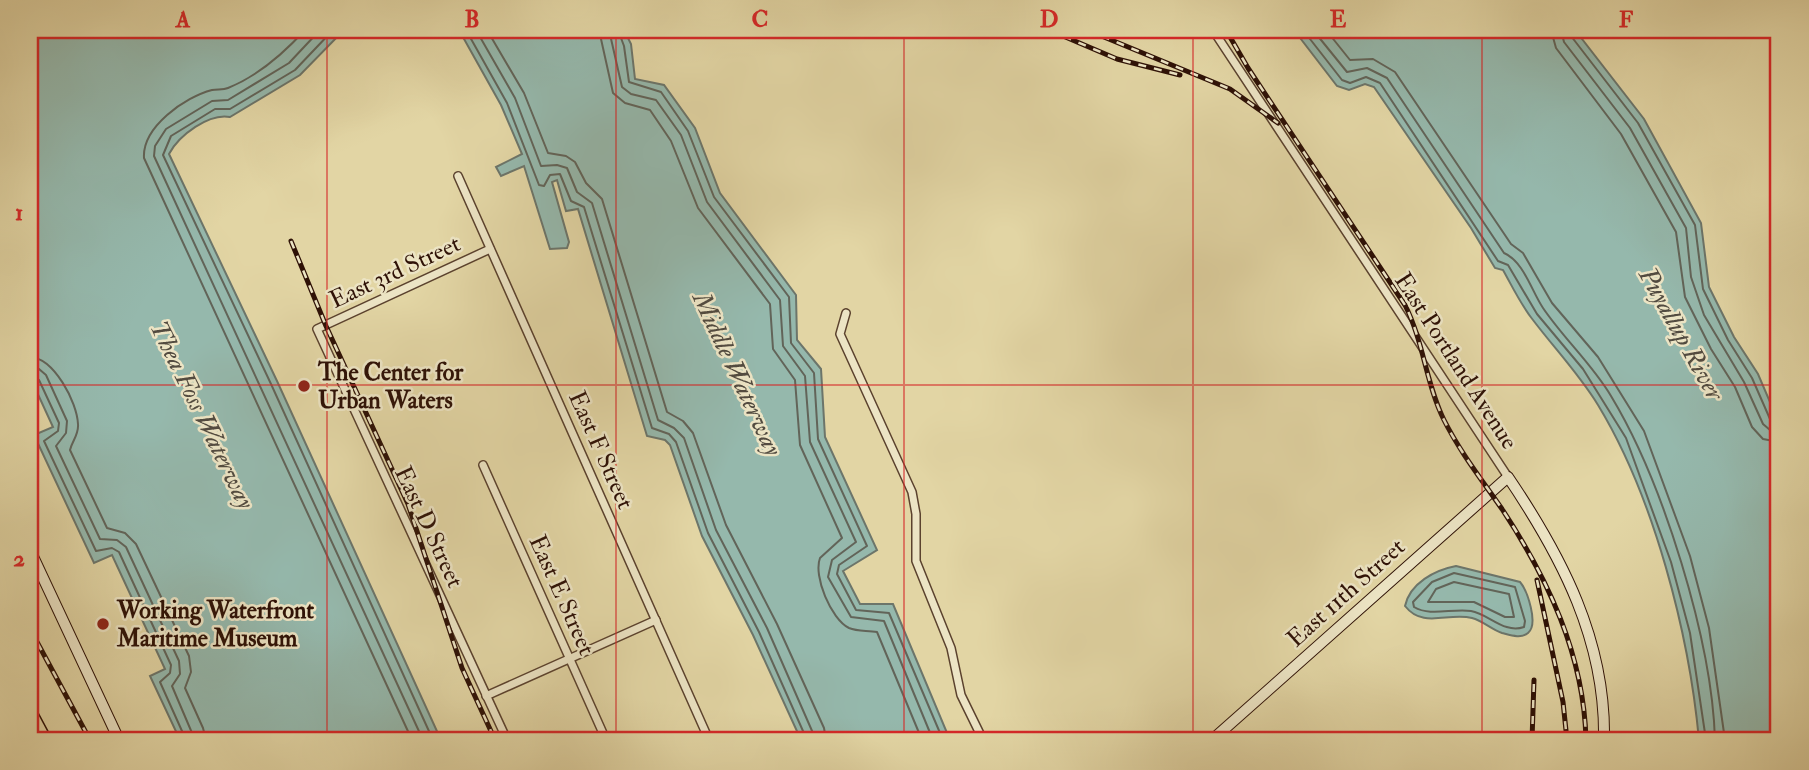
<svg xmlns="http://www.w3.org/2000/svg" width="1809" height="770" font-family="'IM FELL Double Pica',serif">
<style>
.water{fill:#95b8ac;stroke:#6c756a;stroke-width:2}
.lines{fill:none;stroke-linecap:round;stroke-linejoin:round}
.shore{stroke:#626459;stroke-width:2}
.street-casing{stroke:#5b422e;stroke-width:10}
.secondary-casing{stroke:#2e1106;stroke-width:12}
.highway-casing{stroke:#2e1106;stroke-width:15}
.street{stroke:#ece4c4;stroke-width:7}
.secondary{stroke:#ece4c4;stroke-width:10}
.highway{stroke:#e2d5a4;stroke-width:12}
.rail-casing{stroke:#2e1106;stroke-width:5}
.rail{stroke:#ece4c4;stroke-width:2.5;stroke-dasharray:8;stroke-linecap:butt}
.grid{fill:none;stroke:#d62828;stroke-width:2;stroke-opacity:0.55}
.poi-dot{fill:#8f2418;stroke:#ece4c4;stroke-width:2.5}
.labels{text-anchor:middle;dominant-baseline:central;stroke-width:5;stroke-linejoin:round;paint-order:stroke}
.street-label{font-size:24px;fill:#2e1106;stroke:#ece4c4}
.poi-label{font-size:24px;font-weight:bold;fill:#2e1106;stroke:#ece4c4;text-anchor:start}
.water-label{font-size:26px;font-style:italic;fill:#524b40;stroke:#ece4c4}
.neatline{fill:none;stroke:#d62828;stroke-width:2.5}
.grid-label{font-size:23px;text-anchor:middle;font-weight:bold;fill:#d62828}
</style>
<rect width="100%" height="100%" fill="#e2d5a4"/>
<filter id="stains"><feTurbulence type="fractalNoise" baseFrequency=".00286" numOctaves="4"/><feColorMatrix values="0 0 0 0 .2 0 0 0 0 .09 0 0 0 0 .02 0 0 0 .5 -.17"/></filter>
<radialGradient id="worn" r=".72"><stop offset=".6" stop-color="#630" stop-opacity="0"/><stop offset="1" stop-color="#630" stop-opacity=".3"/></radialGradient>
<g class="water">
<path d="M30,30H344L300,75L230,117C209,113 179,135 169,154L277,381L441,740H180L150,676L165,669L112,555L94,563L34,435L53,427L30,377Z"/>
<polygon points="459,30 624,30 631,44 635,79 664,85 695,128 720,193 796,295 797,340 821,369 825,437 877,550 843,571 860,604 893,604 950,740 801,740 753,635 702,536 670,445 665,440 647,436 578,209 566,211 557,180 552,182 569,242 567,248 550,249 524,166 501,176 496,167 522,154 501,105"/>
<path d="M1294,30H1575L1644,119L1701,223L1709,287L1734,337L1758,374L1779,423V740H1699C1689,633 1654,497 1598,405C1579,374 1555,349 1533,320C1521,305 1512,286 1503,270L1495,268L1471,228L1374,87L1365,84L1349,90L1337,86Z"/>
<path d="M1456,566L1520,582C1527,590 1539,624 1528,633C1521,639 1510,635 1502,633C1491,629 1483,621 1472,618C1448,612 1423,629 1405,606C1410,583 1435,570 1456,566Z"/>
</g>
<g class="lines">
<g class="shore">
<path d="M305,30C284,53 258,76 228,88C223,90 218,89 212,90C185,97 142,127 144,158L412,740"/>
<polyline points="320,30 289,63 228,100 212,101 166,129 155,146 154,156 423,740"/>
<polyline points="333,30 295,70 230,109 215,109 171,136 163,155 271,384 433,740"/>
<polyline points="466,30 507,103 539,185 544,186 550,175 560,174 571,201 584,207 652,428 669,434 676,442 708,533 759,632 807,740"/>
<polyline points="476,30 515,98 541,166 557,165 567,168 577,192 592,203 658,420 674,428 684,438 716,530 767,628 816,740"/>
<polyline points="487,30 524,93 548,153 566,156 575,162 586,183 602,199 667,412 683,421 693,433 726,525 777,624 824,728 826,740"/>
<path d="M599,30L613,93L625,103L650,110L671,141L698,208L770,304L773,349L795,380L800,445L842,538L820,558C813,576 831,619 849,628C858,632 868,630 877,632L922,740"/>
<polyline points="609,30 622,87 631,94 656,100 681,135 707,202 780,300 783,346 805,376 810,442 856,542 832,560 828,577 851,617 884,621 933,740"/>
<polyline points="618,30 624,46 629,82 661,92 688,131 714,197 789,297 791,343 814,373 818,439 867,546 839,565 837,574 856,610 889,613 943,740"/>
<polyline points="1303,30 1342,80 1350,83 1366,77 1380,83 1498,261 1508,265 1537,314 1583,369 1626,438 1671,562 1690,633 1706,740"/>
<path d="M1313,30L1347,72L1367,68L1387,78L1504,253C1524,262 1531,290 1543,308C1564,339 1592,364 1611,396C1663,482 1712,640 1715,740"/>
<polyline points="1326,30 1350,60 1373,59 1395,72 1511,244 1523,253 1552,303 1598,357 1644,431 1690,556 1709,628 1725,740"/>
<polyline points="1551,30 1556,48 1621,134 1676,232 1685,297 1711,349 1735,387 1752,427 1763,439 1779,442"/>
<polyline points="1561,30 1564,42 1630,128 1686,228 1691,277 1704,315 1744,382 1763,424 1770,430 1779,432"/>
<polyline points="1570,30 1571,36 1638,123 1695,225 1703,289 1728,340 1752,378 1770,419 1779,423"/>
<path d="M30,357C54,358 77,402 78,424C79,435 72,441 70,450L107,528L125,533L136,544L189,656L191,672L185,688L203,728L206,740"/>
<polyline points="30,367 39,369 46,375 67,421 66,433 56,446 100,539 117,540 126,547 179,661 180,674 172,686 195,740"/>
<polyline points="30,376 39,380 59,423 58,431 44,441 96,551 112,548 119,552 171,665 170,673 160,682 186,740"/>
<path d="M1454,573L1515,587L1525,621L1524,627C1504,634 1489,614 1471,611C1452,608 1431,617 1414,607L1413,602L1432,582Z"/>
<polygon points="1454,582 1509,594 1514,617 1505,617 1474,602 1428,602 1436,589"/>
</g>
<g class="street-casing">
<g id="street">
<polyline points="1213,30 1508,477"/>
<polyline points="458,176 709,740"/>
<polyline points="490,249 317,329 507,740"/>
<polyline points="846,313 840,334 912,492 916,514 916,561 951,648 961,695 983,740"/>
<polyline points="483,465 606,740"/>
<polyline points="486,696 656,620"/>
</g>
</g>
<g class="secondary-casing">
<g id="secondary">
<polyline points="30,550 119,740"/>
<path d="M1212,740L1508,477C1562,557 1606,641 1604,740"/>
</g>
</g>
<g class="highway-casing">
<polyline id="highway" points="30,712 45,740"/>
</g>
<use href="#street" class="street"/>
<use href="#secondary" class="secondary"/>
<use href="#highway" class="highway"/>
<g class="rail-casing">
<g id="rail">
<polyline points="1049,30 1117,59 1180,75"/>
<polyline points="1087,30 1230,89 1278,123"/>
<path d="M1226,30L1248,68L1405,305C1424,343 1426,384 1444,420C1460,452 1482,480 1502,509C1548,579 1584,655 1586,740"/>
<polyline points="291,241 326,326 408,504 462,668 495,740"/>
<polyline points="1537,580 1563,702 1567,740"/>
<polyline points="30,629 90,740"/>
<polyline points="1532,740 1534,680"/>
</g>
</g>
<use href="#rail" class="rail"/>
</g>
<path class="grid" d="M327,30V740M616,30V740M904,30V740M1193,30V740M1482,30V740M30,385H1779"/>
<g class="poi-dot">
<circle cx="304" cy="386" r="7"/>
<circle cx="103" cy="624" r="7"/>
</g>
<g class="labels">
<g class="street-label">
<text transform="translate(395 272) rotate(-25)">East 3rd Street</text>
<text transform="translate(1456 361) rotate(57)">East Portland Avenue</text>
<text transform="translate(601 450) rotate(66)">East F Street</text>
<text transform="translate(429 527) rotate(65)">East D Street</text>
<text transform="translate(1346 593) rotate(-42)">East 11th Street</text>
<text transform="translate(562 595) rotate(66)">East E Street</text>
</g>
<g class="poi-label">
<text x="318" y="372">The Center for<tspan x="318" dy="28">Urban Waters</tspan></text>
<text x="117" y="610">Working Waterfront<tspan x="117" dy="28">Maritime Museum</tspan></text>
</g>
<g class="water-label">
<text transform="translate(1681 334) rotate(61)">Puyallup River</text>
<text transform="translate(737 374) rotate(65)">Middle Waterway</text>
<text transform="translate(202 415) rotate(64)">Thea Foss Waterway</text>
</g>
</g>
<rect width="1809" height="770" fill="none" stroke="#e2d5a4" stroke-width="77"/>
<rect x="38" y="38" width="1732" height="694" class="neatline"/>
<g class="grid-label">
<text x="183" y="27">A</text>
<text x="472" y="27">B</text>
<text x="760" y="27">C</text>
<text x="1049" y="27">D</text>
<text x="1338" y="27">E</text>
<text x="1626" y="27">F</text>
<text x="19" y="220">1</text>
<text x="19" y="566">2</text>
</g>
<rect width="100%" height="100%" filter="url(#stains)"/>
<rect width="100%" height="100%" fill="url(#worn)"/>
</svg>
